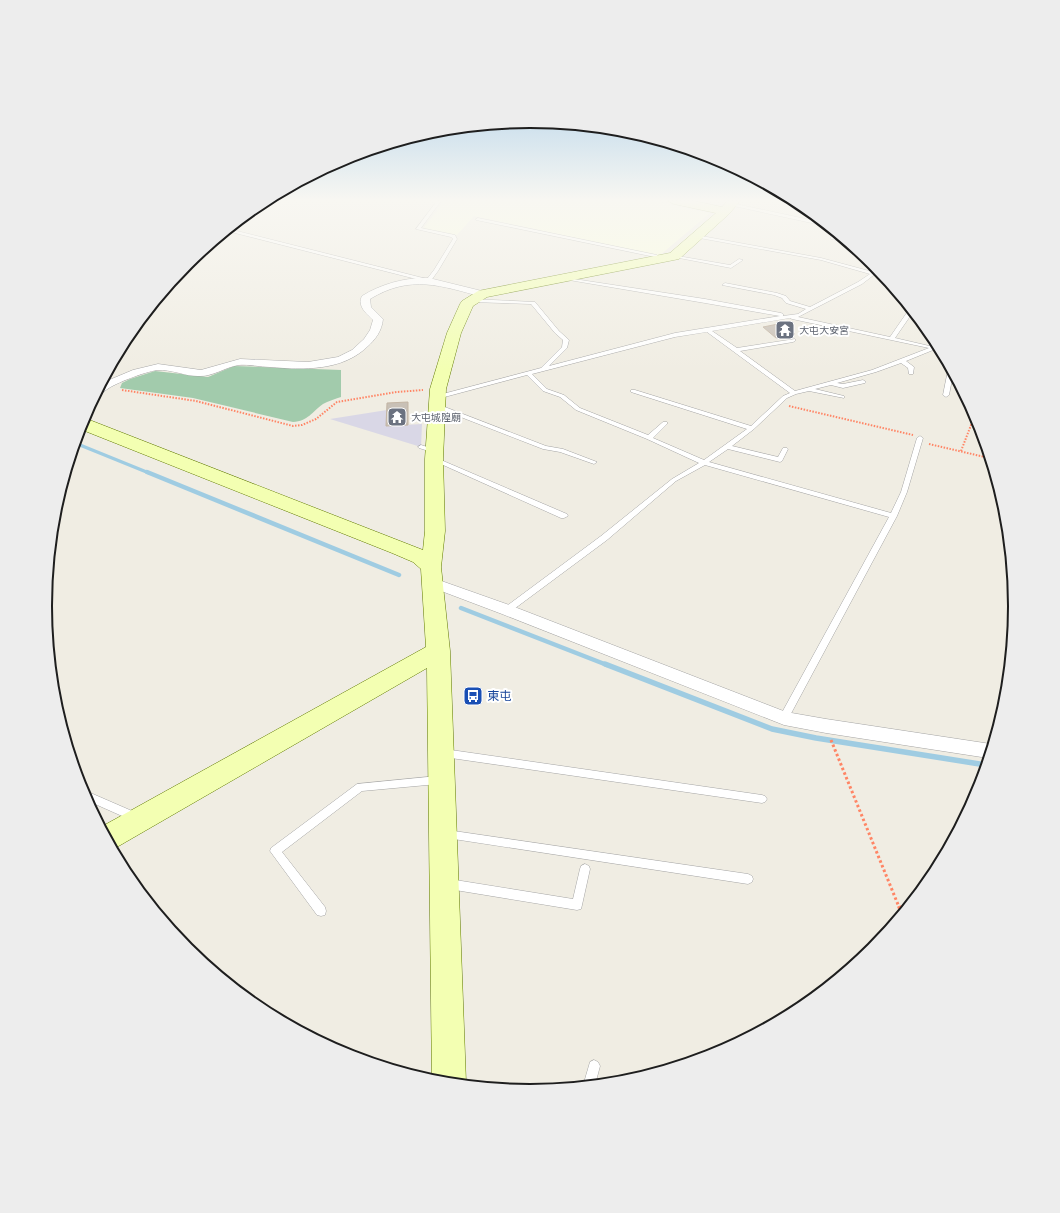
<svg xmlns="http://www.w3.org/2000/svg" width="1060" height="1213" font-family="Roboto,'Noto Sans TC',sans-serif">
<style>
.education{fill:#fbffdd}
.cemetery{fill:#a2cbac}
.plaza{fill:#d9d7e6}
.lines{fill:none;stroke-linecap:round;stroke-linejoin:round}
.stream-far2{stroke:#9fcce2;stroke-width:3.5}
.stream-far1{stroke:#9fcce2;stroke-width:4.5}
.stream{stroke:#9fcce2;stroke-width:5.5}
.building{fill:#c8c0b6;stroke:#c3b5a4}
.lane-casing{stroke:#a5a5a5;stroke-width:1}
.street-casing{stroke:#a5a5a5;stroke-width:1}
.secondary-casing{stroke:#607a00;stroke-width:1}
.path-far2{stroke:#ff8565;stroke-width:2;stroke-dasharray:1.5 1.5;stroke-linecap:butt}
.path-far1{stroke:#ff8565;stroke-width:3;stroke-dasharray:2.5 2.5;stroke-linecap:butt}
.path{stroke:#ff8565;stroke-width:4;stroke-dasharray:3 3;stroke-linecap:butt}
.lane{fill:#fff;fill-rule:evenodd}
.street{fill:#fff;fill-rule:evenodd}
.secondary{fill:#f3ffb2;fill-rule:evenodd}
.labels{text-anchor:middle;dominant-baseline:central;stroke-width:4;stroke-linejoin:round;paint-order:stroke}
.far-worship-label{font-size:10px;fill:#5b616d;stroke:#fff;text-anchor:start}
.transit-label{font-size:12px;fill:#164399;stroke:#fff;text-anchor:start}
.rim{fill:none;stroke:#1e1e1e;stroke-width:2}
</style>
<rect width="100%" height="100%" fill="#f0ede3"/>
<polygon class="education" points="444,201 653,201 710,213 659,256 474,216 457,235 423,229"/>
<path class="cemetery" d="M234,366L341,370V397C335,399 328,401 323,404C312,412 308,421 293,422L193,398L120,388L122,383L130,379L155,371L208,377Z"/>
<polygon class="plaza" points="387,410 386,426 422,424 421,447 330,419"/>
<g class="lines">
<polyline class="stream-far2" points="75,443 149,473"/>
<g class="stream-far1">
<polyline points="147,472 399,575"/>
<polyline points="461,608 607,665"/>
</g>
<polyline class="stream" points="605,664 772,729 816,738 986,765"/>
</g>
<g class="building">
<polygon points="783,323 795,334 776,338 763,327"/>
<polygon points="408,402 408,425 386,426 387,403"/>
</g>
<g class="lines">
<g class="lane-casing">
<g id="lane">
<polygon points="437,201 441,201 421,228 455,235 457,239 438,271 430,282 428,282 227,231 229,229 427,279 434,270 453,239 451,237 416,229"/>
<polygon points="731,203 820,222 821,221 824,223 821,225 729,205 729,204"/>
<polygon points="478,218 657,255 662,260 660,261 655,257 476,220 476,219"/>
<path d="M696,235L821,258L873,272L877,269L879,271L862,284L798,317L890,337L908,311L910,310L913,312L895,338L938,348L906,361L914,367L913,374H909L908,368L901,363L876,372L837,383L843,384L863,380L866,382L865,383L843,388L831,385L815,389L844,396V398L809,391L796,394L787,398L754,429L732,446L778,457L783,448H787L788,449L782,461L780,462L728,449L709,462L891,513L901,492L917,438L920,436L923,438L907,492L897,516L787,721L784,722L781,721L779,718L889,517L705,465L676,481L607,540L510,612L507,613L503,610L504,608L601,536L672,479L699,463L647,439L576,410L560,397L543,391L527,375L437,399L434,397L435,396L541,368L562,347L563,340L555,333L531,304L472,302L470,301V299L535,302L559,331L569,340L567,348L549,366L675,333L780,316L705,303L563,279H561V277L705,299L781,313L783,314V316L798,314L806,309L786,303L782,298L774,295L722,285L725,283L777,293L786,296L790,301L810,307L858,282L870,274L821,260L694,237V236ZM790,318L792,319L929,348L872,370L795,391L740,351L793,342L795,341V339L737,348L712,331ZM707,332L790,393L783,396L751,426L635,390H631V392L747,429L704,460L653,438L667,424V422H663L648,435L580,408L564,395L547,389L532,374L675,337Z"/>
<polygon points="833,237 843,239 847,242 831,239 831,237"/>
<polygon points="672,255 730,265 739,259 743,260 731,268 674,257 672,256"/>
<polygon points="950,368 953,374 949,395 946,397 943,395 948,370"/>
<polygon points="437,404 546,446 563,449 597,462 594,464 560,452 543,449 435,407 435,405"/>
<polygon points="421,445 437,450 438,451 435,453 419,448 418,447"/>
<polygon points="434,457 567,514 568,516 564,518 561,518 432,460 432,458"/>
<polygon points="444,749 762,795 765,796 767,799 765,802 762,803 444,757 441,756 439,753 441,750"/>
<polygon points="438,776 441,777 443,780 441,783 438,784 362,791 282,852 325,907 326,911 325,915 321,916 317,915 270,851 271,848 357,784"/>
<polygon points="81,790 86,791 139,814 140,817 139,820 135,821 131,820 86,800"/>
<polygon points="447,830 748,874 752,876 753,879 752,882 748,884 447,838 443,837 442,834 443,831"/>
<polygon points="585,864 589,866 590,869 582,905 581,909 577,910 449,889 445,887 444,884 445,881 449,879 573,899 580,869 581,866"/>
<polygon points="594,1060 598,1062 600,1066 595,1085 583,1086 590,1062"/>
</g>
</g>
<g class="street-casing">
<g id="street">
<path d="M429,278L486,292L488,294L483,297C441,286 411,274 370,299L371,307L383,319C382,331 375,340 367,347C342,371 303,370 270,367C260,367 249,364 239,365C225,367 213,377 198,376C185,376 171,369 157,370C145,372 115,383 106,390C102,393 101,395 96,395L102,383L133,370L158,364L201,370L240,359L308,362L338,357L352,350L364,339L370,330L373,320C366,313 357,306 362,296C381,284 406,277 429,278Z"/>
<polygon points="433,578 512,606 786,712 826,719 991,744 993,744 988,758 826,733 784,725 502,614 428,586 426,583 428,580"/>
</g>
</g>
<g class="secondary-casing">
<polygon id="secondary" points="668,201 694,201 722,207 727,201 740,201 729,214 679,259 487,297 473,306 461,333 446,389 443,459 445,531 441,567 450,651 466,1083 465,1085 435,1082 432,1081 427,668 117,847 112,848 101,827 426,647 421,569 413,562 392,553 80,429 83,418 87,419 423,550 425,531 425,459 430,389 447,333 460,304 462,301 478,291 483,290 670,253 716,213 674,204"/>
</g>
<g class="path-far2">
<polyline points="122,390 196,401 293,426 302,425 316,419 337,402 397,392 423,390"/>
<polyline points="789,406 913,435"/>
<polyline points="929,444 989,458"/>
<polyline points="961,451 973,420"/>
</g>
<polyline class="path-far1" points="831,740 899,907"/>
<polyline class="path" points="899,906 902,914"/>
<use href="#lane" class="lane"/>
<use href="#street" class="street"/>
<use href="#secondary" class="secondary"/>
</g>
<linearGradient id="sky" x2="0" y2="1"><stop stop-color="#8bbee6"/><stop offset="0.54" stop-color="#f8f7f2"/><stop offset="1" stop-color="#f8f7f2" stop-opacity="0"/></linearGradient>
<rect width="1060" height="371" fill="url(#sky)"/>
<defs>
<g id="temple-square" transform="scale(1)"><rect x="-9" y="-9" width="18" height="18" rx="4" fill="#6b7280" stroke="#fff"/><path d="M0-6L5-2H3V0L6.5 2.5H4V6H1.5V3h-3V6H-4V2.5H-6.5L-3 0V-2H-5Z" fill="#fff"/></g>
<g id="bus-square" transform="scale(1)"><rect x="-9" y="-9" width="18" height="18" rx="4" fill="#1a4fb4" stroke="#fff"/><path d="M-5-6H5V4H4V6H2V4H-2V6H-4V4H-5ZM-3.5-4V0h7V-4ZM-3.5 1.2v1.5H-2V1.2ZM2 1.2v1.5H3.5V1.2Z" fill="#fff"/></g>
</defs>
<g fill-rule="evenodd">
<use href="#temple-square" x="785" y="330"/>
<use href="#temple-square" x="397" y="417"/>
<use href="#bus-square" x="473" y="696"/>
</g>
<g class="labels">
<g class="far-worship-label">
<text x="799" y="330">大屯大安宮</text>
<text x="411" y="417">大屯城隍廟</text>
</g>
<g class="transit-label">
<text x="487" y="696">東屯</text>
</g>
</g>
<path d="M0 0H1060V1213H0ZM52 606a478 478 0 1 1 956 0a478 478 0 1 1-956 0Z" fill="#ededed" fill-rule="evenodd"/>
<path class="rim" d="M52 606a478 478 0 1 1 956 0a478 478 0 1 1-956 0Z"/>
</svg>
